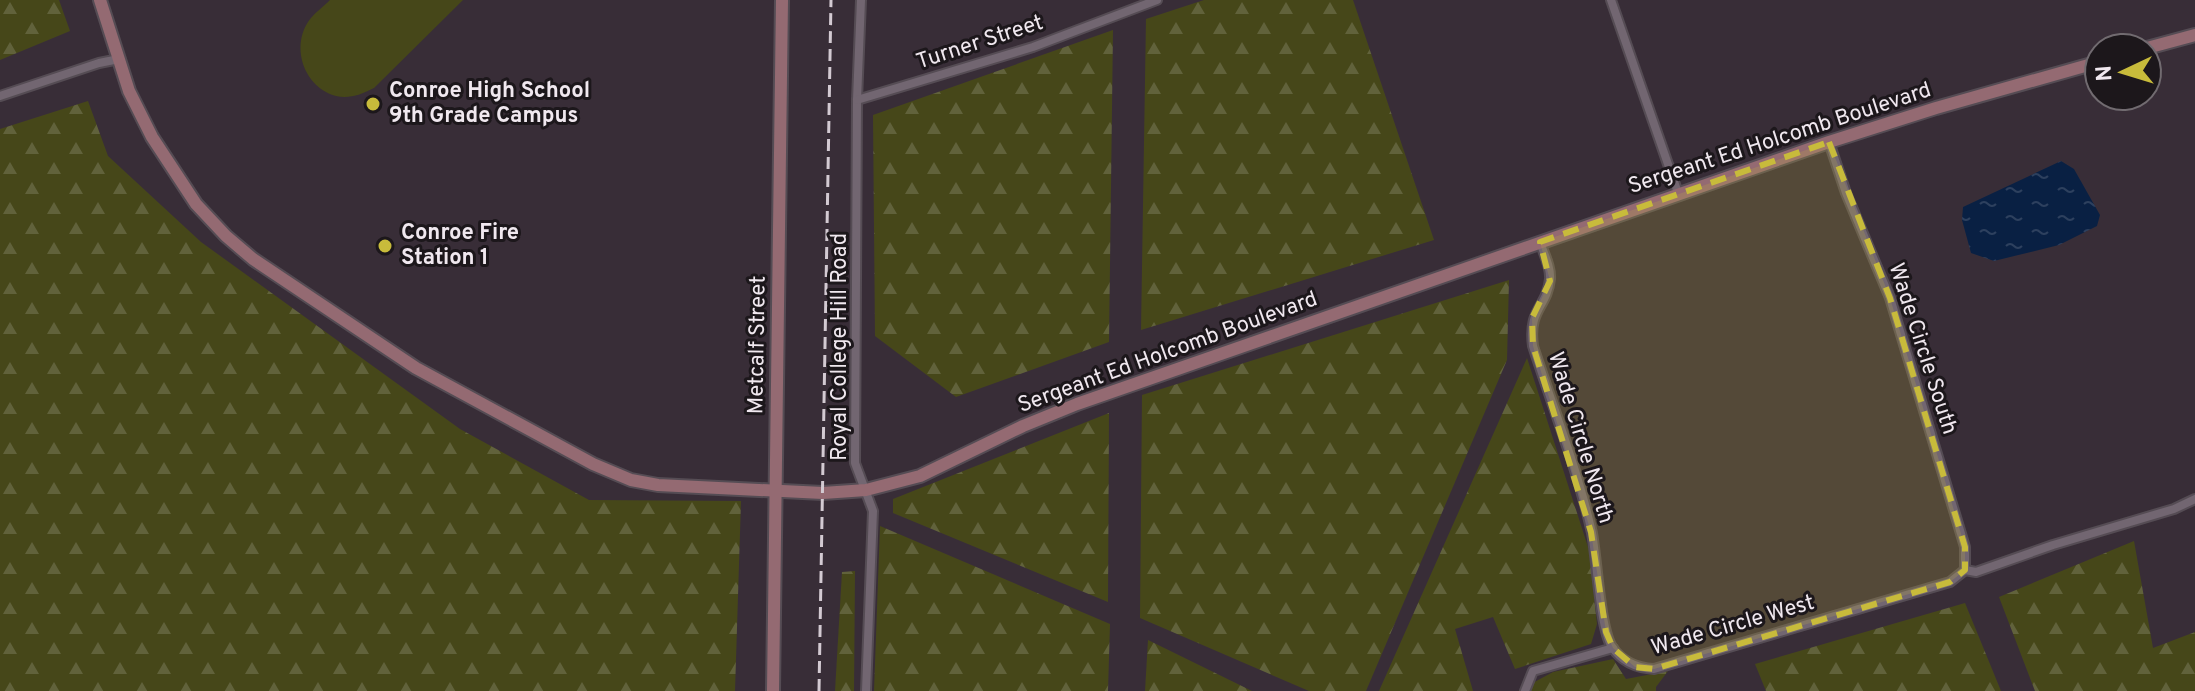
<svg xmlns="http://www.w3.org/2000/svg" width="2195" height="691" font-family="Overpass,sans-serif">
<style>
.forest{fill:url(#forest-firs)}
.garden{fill:#464719}
.water{fill:url(#water-ripples)}
.lines{fill:none;stroke-linecap:round;stroke-linejoin:round}
.street-casing{stroke:#554c54;stroke-width:12}
.secondary-casing{stroke:#554c54;stroke-width:16}
.street{stroke:#726671;stroke-width:8}
.secondary{stroke:#946a72;stroke-width:12}
.rail{stroke:#d3cad2;stroke-width:3;stroke-dasharray:12 6;stroke-linecap:butt}
.marked{fill:#c8bb3b;fill-opacity:0.2;stroke:#c8bb3b;stroke-width:6;stroke-dasharray:16 10;stroke-linejoin:round}
.poi-dot{fill:#c8bb3b;stroke:#1c171b;stroke-width:3}
.labels{text-anchor:middle;dominant-baseline:central;stroke-width:6;stroke-linejoin:round;paint-order:stroke}
.street-label{font-size:22px;fill:#f0e8ef;stroke:#1c171b}
.poi-label{font-size:22px;font-weight:bold;fill:#f0e8ef;stroke:#1c171b;text-anchor:start}
</style>
<defs>
<pattern id="forest-firs" width="22" height="20" patternUnits="userSpaceOnUse" patternTransform="scale(2)"><rect width="22" height="20" fill="#464719"/><path d="M5 1l3.5 6h-7zM16 11l3.5 6h-7z" fill="#61623b"/></pattern>
<pattern id="water-ripples" width="26" height="14" patternUnits="userSpaceOnUse" patternTransform="scale(2)"><rect width="26" height="14" fill="#092043"/><path d="M2 4q2-2 4 0t4 0M15 11q2-2 4 0t4 0" fill="none" stroke="#2d405e"/></pattern>
</defs>
<rect width="100%" height="100%" fill="#382d37"/>
<g class="forest">
<polygon points="0,0 59,0 70,31 0,60"/>
<polygon points="1204,0 1353,0 1434,240 1141,330 1146,19"/>
<polygon points="1113,30 1109,342 956,397 875,336 873,115"/>
<polygon points="88,101 108,156 201,242 460,429 589,500 741,501 735,691 0,691 0,129"/>
<polygon points="1509,280 1507,360 1366,691 1309,691 1140,618 1142,395"/>
<polygon points="1527,358 1589,550 1597,624 1591,644 1515,669 1493,617 1455,629 1473,691 1379,691"/>
<polygon points="1109,413 1108,602 893,513 893,499"/>
<polygon points="880,526 1110,624 1108,691 874,691"/>
<polygon points="2134,541 2153,648 2195,632 2195,691 2035,691 1999,597"/>
<polygon points="855,571 854,691 835,691 842,572"/>
<polygon points="1965,603 2001,691 1766,691 1755,664"/>
<polygon points="1148,640 1252,691 1145,691"/>
<polygon points="1613,659 1626,679 1668,671 1656,687 1656,691 1518,691 1553,672"/>
</g>
<path class="garden" d="M330,0H463L374,88C364,93 355,97 344,97C308,95 289,51 308,22C313,14 323,7 330,0Z"/>
<polygon class="water" points="2061,161 2074,169 2100,215 2097,226 2059,245 1994,261 1971,253 1962,220 1963,207"/>
<g class="lines">
<g class="street-casing">
<g id="street">
<polyline points="861,0 857,100 855,463 873,511 866,691"/>
<polyline points="1611,0 1678,193"/>
<polyline points="0,96 99,63 119,59"/>
<polyline points="857,100 1033,47 1157,0"/>
<polyline points="1829,142 1846,193 1890,298 1965,547 1965,570"/>
<path d="M1540,242C1544,254 1551,267 1550,279C1547,308 1528,308 1533,346C1553,408 1578,470 1592,533C1597,560 1600,628 1612,647C1622,662 1637,668 1654,669L1950,582L1965,570"/>
<polyline points="1965,570 1976,572 2053,545 2174,509 2195,499"/>
<polyline points="1525,691 1533,671 1613,648"/>
</g>
</g>
<g class="secondary-casing">
<g id="secondary">
<polyline points="100,0 129,91 152,137 196,204 226,236 253,259 416,368 593,464 631,480 658,485 823,493 866,490 920,476 1023,426 1077,404 1829,142 1936,108 2099,62"/>
<polyline points="2147,48 2195,35"/>
<polyline points="773,691 782,0"/>
</g>
</g>
<use href="#street" class="street"/>
<use href="#secondary" class="secondary"/>
<polyline class="rail" points="819,691 831,0"/>
</g>
<path class="marked" d="M1829,142L1890,298L1965,547V570L1950,582L1654,669L1635,667L1613,648L1606,632L1591,532L1533,346L1532,318L1550,281L1540,242Z"/>
<g class="poi-dot">
<circle cx="373" cy="104" r="8"/>
<circle cx="385" cy="246" r="8"/>
</g>
<g class="labels">
<g class="street-label">
<text transform="translate(980 43) rotate(-18)">Turner Street</text>
<text transform="translate(1780 139) rotate(-18)">Sergeant Ed Holcomb Boulevard</text>
<text transform="translate(758 345) rotate(-89)">Metcalf Street</text>
<text transform="translate(840 347) rotate(-90)">Royal College Hill Road</text>
<text transform="translate(1922 349) rotate(72)">Wade Circle South</text>
<text transform="translate(1168 353) rotate(-20)">Sergeant Ed Holcomb Boulevard</text>
<text transform="translate(1580 438) rotate(73)">Wade Circle North</text>
<text transform="translate(1733 626) rotate(-16)">Wade Circle West</text>
</g>
<g class="poi-label">
<text x="389" y="91">Conroe High School<tspan x="389" dy="25">9th Grade Campus</tspan></text>
<text x="401" y="233">Conroe Fire<tspan x="401" dy="25">Station 1</tspan></text>
</g>
</g>
<g transform="translate(2123 72) rotate(266)"><circle r="38" fill="#1c171b" stroke="#716b70" stroke-width="2"/>
<path d="M0-6L14 30L0 20L-14 30Z" fill="#c8bb3b"/>
<text y="-12" font-size="22" font-weight="bold" text-anchor="middle" fill="#f0e8ef">N</text>
</g>
</svg>
